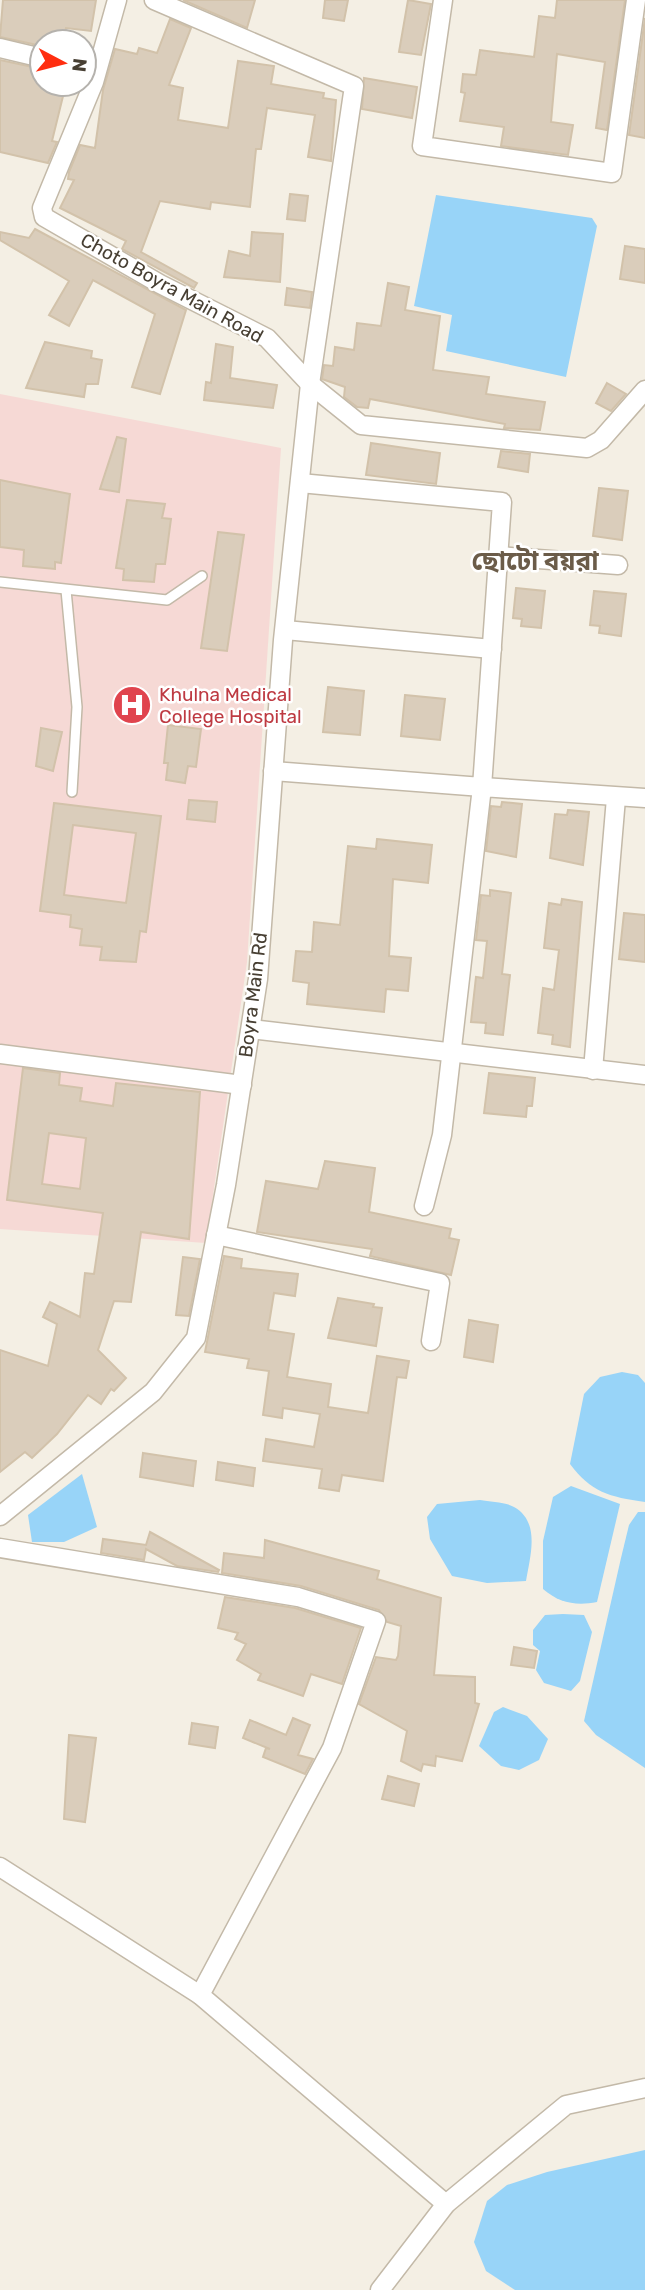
<svg xmlns="http://www.w3.org/2000/svg" width="645" height="2290" font-family="Rubik,'Noto Sans Bengali',sans-serif">
<style>
.medical{fill:#f6d9d5}
.water{fill:#98d4f8}
.building{fill:#dacdbb;stroke:#d2c2aa;stroke-width:2;fill-rule:evenodd}
.lines{fill:none;stroke-linecap:round;stroke-linejoin:round}
.lane-casing{stroke:#c3b9a8;stroke-width:12}
.street-casing{stroke:#c3b9a8;stroke-width:21}
.lane{stroke:#fff;stroke-width:9}
.street{stroke:#fff;stroke-width:18}
.labels{text-anchor:middle;dominant-baseline:central;stroke-width:5;stroke-linejoin:round;paint-order:stroke}
.street-label{font-size:19px;fill:#473f33;stroke:#fff}
.health-label{font-size:19px;fill:#be3a42;stroke:#fff;text-anchor:start}
.district-label{font-size:26px;font-weight:bold;fill:#6b5c49;stroke:#fff}
</style>
<rect width="100%" height="100%" fill="#f4efe4"/>
<polygon class="medical" points="0,394 281,448 247,962 206,1243 0,1229"/>
<g class="water">
<polygon points="436,195 592,218 597,226 566,377 446,351 452,315 414,306"/>
<path d="M622,1372L638,1375L645,1383V1502C609,1497 591,1492 570,1464L584,1394L600,1377Z"/>
<polygon points="82,1474 97,1527 64,1542 32,1542 28,1515"/>
<path d="M571,1486L620,1504L597,1602C576,1606 559,1603 543,1589V1541L553,1497Z"/>
<path d="M480,1500C490,1502 506,1502 514,1507C541,1522 530,1557 526,1581L487,1583L452,1576L430,1539L427,1517L437,1504Z"/>
<polygon points="638,1512 645,1512 645,1768 596,1735 584,1721 621,1558 629,1525"/>
<polygon points="563,1614 584,1615 592,1632 580,1681 571,1691 544,1683 536,1670 540,1651 533,1645 533,1630 545,1615"/>
<polygon points="503,1707 527,1716 548,1739 539,1760 519,1770 501,1766 479,1746 494,1712"/>
<polygon points="645,2150 645,2290 515,2290 486,2271 474,2242 487,2201 507,2185 547,2172"/>
</g>
<g class="building">
<polygon points="3,0 96,0 91,31 66,28 63,42 42,42 42,46 0,37"/>
<polygon points="183,0 255,0 247,28"/>
<polygon points="325,0 348,0 344,21 323,18"/>
<polygon points="408,0 431,4 421,55 399,52"/>
<polygon points="557,0 625,0 607,130 596,128 605,62 557,54 551,122 573,125 568,155 501,146 504,127 460,121 465,93 461,92 463,74 476,75 480,50 534,57 539,16 555,18"/>
<polygon points="645,18 645,138 629,135"/>
<polygon points="170,19 191,28 169,85 183,88 178,120 228,128 238,61 274,66 271,84 324,93 323,98 336,100 331,161 308,157 315,115 267,108 261,149 256,149 250,207 211,202 210,209 160,201 141,252 197,283 194,288 122,249 126,241 60,208 74,180 68,179 69,172 80,145 95,148 103,90 115,49 137,54 139,48 157,53"/>
<polygon points="0,60 42,69 42,84 66,84 52,141 57,142 48,163 0,152"/>
<polygon points="364,78 417,87 412,118 362,109"/>
<polygon points="290,194 308,196 305,221 287,219"/>
<polygon points="35,229 186,310 160,394 132,387 155,314 93,280 69,326 49,315 69,281 0,240 0,232 29,238"/>
<polygon points="252,232 283,234 280,282 224,277 229,251 250,256"/>
<polygon points="625,246 645,249 645,283 620,279"/>
<polygon points="388,283 409,287 405,310 440,316 433,370 489,377 486,394 545,402 540,430 504,428 505,424 370,399 368,408 357,407 344,397 345,387 322,379 324,365 333,366 335,347 354,350 357,323 381,326"/>
<polygon points="287,288 312,292 310,308 285,305"/>
<polygon points="45,342 92,351 91,358 102,360 98,384 86,384 84,397 26,388"/>
<polygon points="216,344 233,347 230,378 277,385 273,408 204,400 206,382 211,383"/>
<polygon points="607,383 626,394 611,411 596,403"/>
<polygon points="117,437 126,439 119,492 100,489"/>
<polygon points="371,443 440,453 436,484 366,475"/>
<polygon points="501,451 530,454 528,472 498,467"/>
<polygon points="0,480 70,494 61,563 55,562 55,569 23,566 24,550 0,547"/>
<polygon points="599,488 628,491 622,540 593,536"/>
<polygon points="127,500 165,504 162,518 171,519 165,564 156,564 154,582 123,580 124,569 116,568"/>
<polygon points="218,532 244,535 227,651 201,648"/>
<polygon points="516,588 545,591 541,628 521,626 522,619 513,618"/>
<polygon points="594,591 626,594 621,636 599,633 600,626 590,625"/>
<polygon points="328,687 364,691 360,735 323,732"/>
<polygon points="405,695 445,699 440,740 401,736"/>
<polygon points="168,725 201,729 196,767 188,766 185,783 166,780 168,763 164,763"/>
<polygon points="41,728 62,732 53,771 36,766"/>
<polygon points="189,800 217,802 215,822 187,819"/>
<polygon points="502,802 522,804 516,857 486,851 491,806 501,807"/>
<path d="M54,803L161,816L146,932L140,931L136,962L100,960L102,947L80,945L82,929L70,927L71,915L40,911ZM73,825L136,833L126,903L64,895Z"/>
<polygon points="568,810 589,812 583,865 550,858 555,814 567,815"/>
<polygon points="377,839 432,845 428,883 393,879 389,956 411,958 408,991 386,989 384,1012 307,1004 309,983 293,981 296,951 312,952 314,922 340,925 348,846 376,849"/>
<polygon points="490,890 511,893 502,974 510,975 503,1035 485,1033 486,1023 471,1022 476,977 483,978 487,941 476,940 481,895 490,896"/>
<polygon points="562,899 582,902 570,1047 552,1044 553,1035 538,1033 543,988 554,990 559,950 544,948 549,903 561,905"/>
<polygon points="624,913 645,915 645,962 619,959"/>
<path d="M23,1068L60,1073L59,1085L82,1088L80,1101L113,1106L116,1083L200,1092L189,1239L141,1232L131,1302L114,1301L98,1350L126,1378L114,1391L111,1389L101,1404L88,1395L57,1434L32,1458L25,1452L0,1472V1350L48,1366L57,1324L43,1317L50,1302L80,1317L85,1273L94,1274L103,1213L7,1200ZM49,1133L86,1138L80,1189L42,1184Z"/>
<polygon points="489,1073 535,1078 532,1106 527,1106 526,1117 484,1113"/>
<polygon points="325,1161 375,1168 369,1212 451,1229 449,1238 459,1240 451,1275 370,1256 372,1249 257,1232 266,1181 318,1189"/>
<polygon points="224,1256 242,1259 241,1268 298,1274 295,1296 274,1293 268,1330 294,1334 287,1377 331,1384 328,1407 368,1413 377,1356 409,1361 406,1378 397,1377 383,1481 342,1475 339,1491 319,1488 322,1469 263,1461 266,1439 314,1447 320,1414 283,1408 282,1418 263,1415 269,1371 247,1368 249,1359 205,1352"/>
<polygon points="183,1257 200,1259 189,1316 176,1315"/>
<polygon points="338,1298 374,1304 373,1307 382,1308 376,1346 328,1338"/>
<polygon points="469,1320 498,1325 493,1362 464,1357"/>
<polygon points="143,1453 196,1461 193,1486 140,1477"/>
<polygon points="218,1462 255,1468 253,1486 216,1480"/>
<polygon points="150,1532 219,1570 218,1572 177,1566 146,1549 144,1560 101,1553 103,1539 146,1545"/>
<polygon points="265,1540 379,1571 377,1579 441,1598 434,1675 475,1677 475,1703 479,1704 462,1761 436,1756 435,1766 423,1764 421,1771 401,1761 407,1731 359,1704 376,1657 396,1660 398,1656 401,1626 387,1622 379,1610 301,1586 222,1573 224,1553 264,1558"/>
<polygon points="225,1597 295,1608 361,1628 342,1684 311,1674 303,1696 258,1680 261,1674 237,1660 246,1644 235,1639 238,1633 218,1628"/>
<polygon points="514,1647 537,1651 534,1668 511,1665"/>
<polygon points="293,1718 310,1725 298,1755 313,1759 305,1774 263,1757 266,1748 270,1749 243,1738 250,1720 286,1735"/>
<polygon points="192,1723 218,1727 215,1748 189,1744"/>
<polygon points="69,1735 96,1738 85,1822 64,1819"/>
<polygon points="388,1776 419,1784 414,1806 382,1799"/>
</g>
<g class="lines">
<g class="lane-casing">
<g id="lane">
<polyline points="0,582 167,600 202,576"/>
<polyline points="66,590 77,707 72,792"/>
</g>
</g>
<g class="street-casing">
<g id="street">
<polyline points="117,0 94,82 42,208 44,217 160,284 267,338 310,384 361,425 587,448 601,440 645,390"/>
<polyline points="443,0 422,146 612,173 636,0"/>
<polyline points="0,48 42,58"/>
<polyline points="498,556 618,565"/>
<polyline points="285,630 492,649"/>
<polyline points="273,771 482,787 502,502 300,483"/>
<polyline points="251,1029 645,1075"/>
<polyline points="0,1054 242,1085"/>
<polyline points="593,1070 616,798"/>
<polyline points="424,1206 442,1135 482,787 645,798"/>
<polyline points="216,1235 440,1283 431,1341"/>
<polyline points="0,1516 153,1392 196,1338 226,1185 258,979 283,640 310,384 354,86 154,0"/>
<polyline points="0,1548 298,1597 376,1621 332,1748 200,1995 446,2204"/>
<polyline points="0,1867 200,1995"/>
<polyline points="380,2290 446,2204 566,2105 645,2088"/>
</g>
</g>
<use href="#lane" class="lane"/>
<use href="#street" class="street"/>
</g>
<defs>
<g id="hospital-disc" transform="scale(2.0125)"><circle r="9.5" fill="#e0444e" stroke="#fff"/><path d="M-5-5h3v3.5h4V-5h3V5h-3V1.5h-4V5h-3Z" fill="#fff"/></g>
</defs>
<g fill-rule="evenodd">
<use href="#hospital-disc" x="132" y="705"/>
</g>
<g class="labels">
<g class="street-label">
<text transform="translate(172 288) rotate(29)">Choto Boyra Main Road</text>
<text transform="translate(253 995) rotate(-83)">Boyra Main Rd</text>
</g>
<g class="health-label">
<text x="159" y="694">Khulna Medical<tspan x="159" dy="22">College Hospital</tspan></text>
</g>
<g class="district-label">
<text x="535" y="561">ছোটো বয়রা</text>
</g>
</g>
<g transform="translate(63 63) rotate(97)"><circle r="33" fill="#ffffff" stroke="#b5b2ad" stroke-width="2"/>
<path d="M0-5L12 26L0 18L-12 26Z" fill="#ff2e10"/>
<text y="-10" font-size="19" font-weight="bold" text-anchor="middle" fill="#473f33">N</text>
</g>
</svg>
